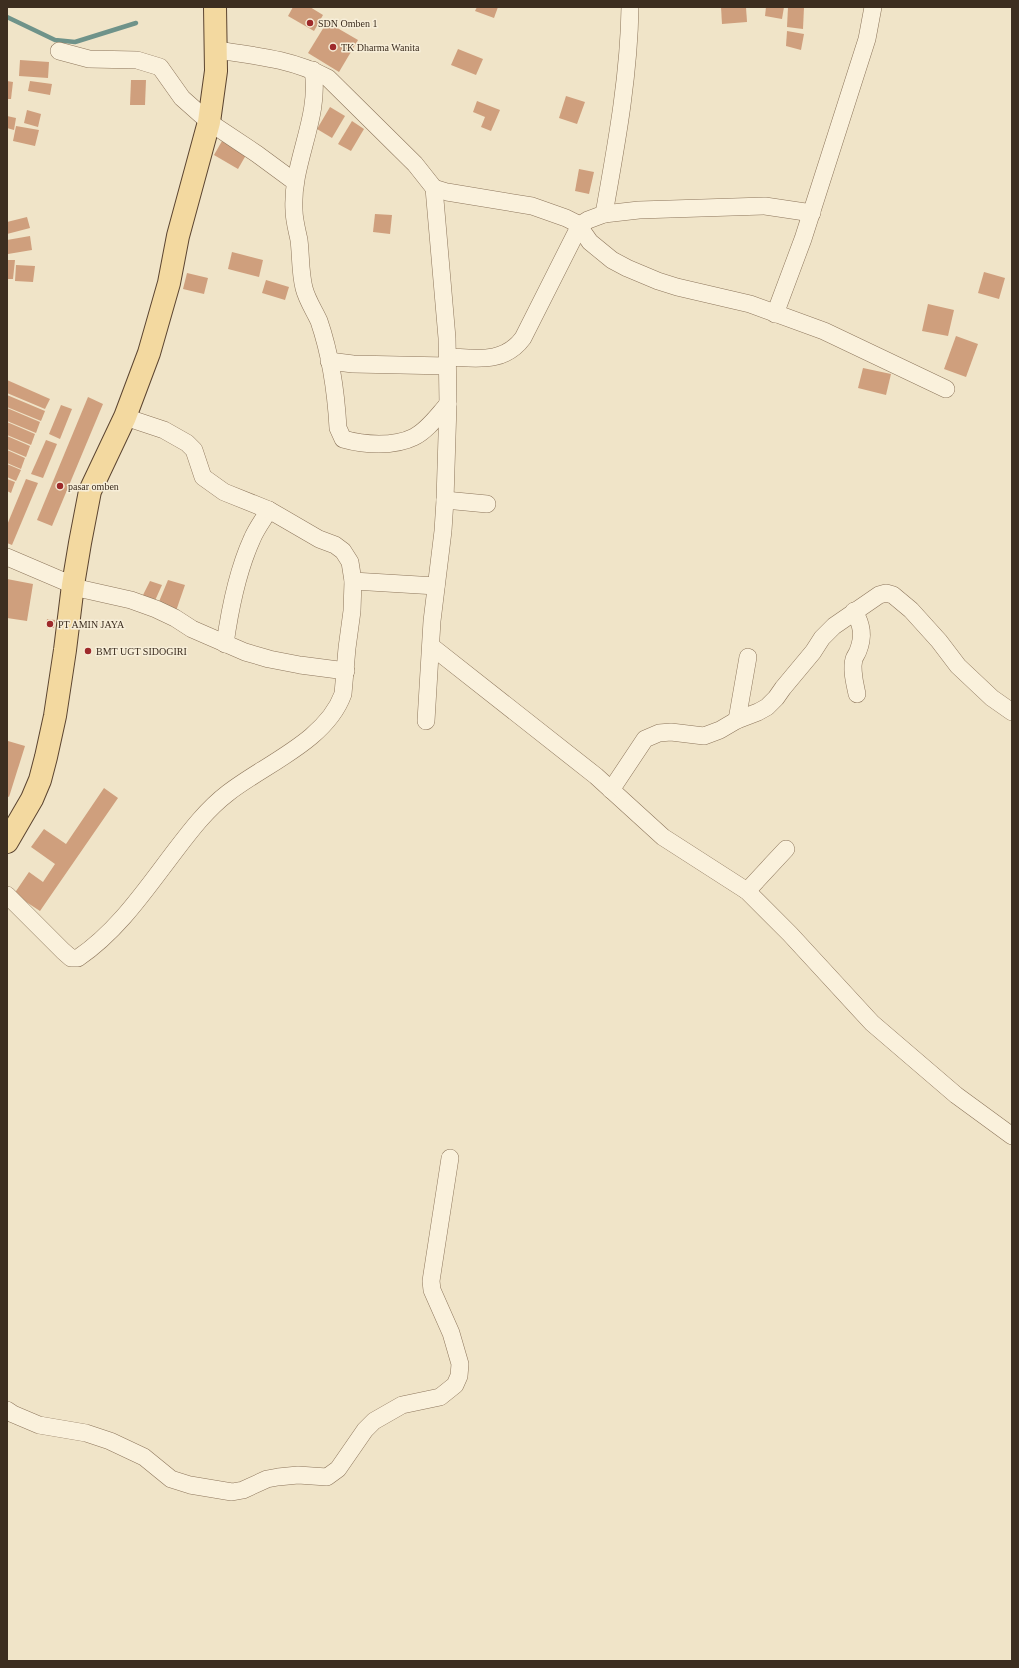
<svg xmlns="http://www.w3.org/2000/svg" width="1019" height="1668" font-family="'Times New Roman',serif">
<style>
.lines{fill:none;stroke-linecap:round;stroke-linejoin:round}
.stream{stroke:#6f938a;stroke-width:4.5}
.building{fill:#cf9f7d}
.minor-casing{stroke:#8d765c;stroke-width:18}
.major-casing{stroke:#5b4430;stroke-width:24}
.minor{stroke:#faf1dc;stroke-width:17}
.major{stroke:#f3d9a0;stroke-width:22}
.poi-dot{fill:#9e2a2b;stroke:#f7eed8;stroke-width:1.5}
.labels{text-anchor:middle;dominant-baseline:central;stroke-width:3;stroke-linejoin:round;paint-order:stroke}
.poi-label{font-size:10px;fill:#3d2e20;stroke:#f7eed8;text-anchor:start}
</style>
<rect width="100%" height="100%" fill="#f0e4c8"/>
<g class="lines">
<polyline class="stream" points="7,17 55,40 75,42 136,23"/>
</g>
<g class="building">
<polygon points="293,7 310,7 323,15 314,31 288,16"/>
<polygon points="477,7 498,7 494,18 475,11"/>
<polygon points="721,7 746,7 747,22 722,24"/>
<polygon points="766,7 784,7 782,19 765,16"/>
<polygon points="788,7 804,7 803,29 787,27"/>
<polygon points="327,22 358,40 339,72 308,53"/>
<polygon points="787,31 804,34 801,50 786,46"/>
<polygon points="458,49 483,59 476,75 451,65"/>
<polygon points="20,60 49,62 48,78 19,76"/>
<polygon points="131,80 146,80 145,105 130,105"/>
<polygon points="7,81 13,82 11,99 7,99"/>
<polygon points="30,81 52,84 50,95 28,91"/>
<polygon points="566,96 585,102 577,124 559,118"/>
<polygon points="477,101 500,110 491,131 481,127 485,117 473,112"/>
<polygon points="330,107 345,116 332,138 317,129"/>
<polygon points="27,110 41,114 38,127 24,123"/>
<polygon points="7,116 16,118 14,130 7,128"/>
<polygon points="352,121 364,129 351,151 338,144"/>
<polygon points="16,126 39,130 35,146 13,141"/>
<polygon points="222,141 246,155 238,169 214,155"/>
<polygon points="579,169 594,172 589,194 575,191"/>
<polygon points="375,214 392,215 390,234 373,232"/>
<polygon points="27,217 30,228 7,234 7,222"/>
<polygon points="30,236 32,250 8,254 7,240"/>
<polygon points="232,252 263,260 259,277 228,269"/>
<polygon points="7,260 15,260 13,279 7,279"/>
<polygon points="16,265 35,266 33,282 15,281"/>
<polygon points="984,272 1005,278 999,299 978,293"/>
<polygon points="187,273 208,278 204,294 183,289"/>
<polygon points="266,280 289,287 285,300 262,293"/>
<polygon points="928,304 954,310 948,336 922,331"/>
<polygon points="956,336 978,344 966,377 944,369"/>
<polygon points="863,368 891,374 886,395 858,388"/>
<polygon points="7,380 50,399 45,409 7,393"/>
<polygon points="7,395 45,411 41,421 7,407"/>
<polygon points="88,397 103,404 52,526 37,520"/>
<polygon points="61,405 72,409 60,439 49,434"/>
<polygon points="7,408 40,422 36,433 7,421"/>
<polygon points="7,422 35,434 31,445 7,435"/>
<polygon points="7,436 30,446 26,457 7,449"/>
<polygon points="46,440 57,444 43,478 31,474"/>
<polygon points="7,450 25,458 21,469 7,463"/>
<polygon points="7,464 21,470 16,481 7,477"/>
<polygon points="7,479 15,482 11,493 7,491"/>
<polygon points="26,479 38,483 12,545 7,543 7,525"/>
<polygon points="7,579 33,584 27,621 7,618"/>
<polygon points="168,580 185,585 176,611 158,604"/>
<polygon points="150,581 162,585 153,605 140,601"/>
<polygon points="47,619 55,620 54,628 46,627"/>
<polygon points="8,741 25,746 9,797 7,796"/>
<polygon points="104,788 118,798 40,911 14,894 29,872 43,882 55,864 31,847 44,829 66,844"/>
</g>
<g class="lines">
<g class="minor-casing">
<g id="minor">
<path d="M217,50C257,56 291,59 328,78L415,164L434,188L447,192L532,206L566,218L580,225L583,232L590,242L612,260L627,268L658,281L677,287L750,304L824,331L946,389"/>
<polyline points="59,51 89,59 137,60 160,67 182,98 209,122 257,154 295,182"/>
<path d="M313,70C321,118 291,163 294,210C294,220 297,230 299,240C301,256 300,272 304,288C307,300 314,310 319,321C331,356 336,392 338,428L343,439C364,445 394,447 414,437C428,430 438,415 448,404"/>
<path d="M604,214C616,146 629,77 630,7"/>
<polyline points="775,314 803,239 867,39 873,7"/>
<path d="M448,357C476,358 504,364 523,338L580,225L588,220L604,214L639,210L765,206L812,213"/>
<polyline points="329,361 353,364 447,366"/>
<polyline points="445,500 487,504"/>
<polyline points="7,557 82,589 131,600 156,609 175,618 192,629 245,652 269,659 300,665 346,671"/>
<polyline points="353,581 436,586"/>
<path d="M854,611C862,625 864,636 858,651C857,654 855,656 854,659C851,670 855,684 857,694"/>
<path d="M225,644C230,608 237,572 252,539C256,529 263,520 269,510"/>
<polyline points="431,646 596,776 663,837 747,891 790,934 872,1023 956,1095 1012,1136"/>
<polyline points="737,720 748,657"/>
<polyline points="426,721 432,621 443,531 445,500 448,404 447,338 434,188"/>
<polyline points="611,790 645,739 659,733 671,732 704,736 720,730 737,720 758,712 767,707 776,698 783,688 813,652 822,638 834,626 879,595 886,593 893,595 911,610 939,641 958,666 992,698 1012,712"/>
<polyline points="747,891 786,849"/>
<path d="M7,895L63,951L71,958H78C118,931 146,889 175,851C191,830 207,809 228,793C265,764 326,741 343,694L347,648L352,611L353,581L350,562L343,551L335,545L319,539L269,510L224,492L203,477L194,450L187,443L164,430L125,417"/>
<polyline points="7,1410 13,1414 39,1425 86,1433 110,1441 144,1457 171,1479 190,1485 232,1492 243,1490 267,1479 278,1477 298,1475 327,1477 338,1469 365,1430 374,1421 402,1405 440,1397 455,1385 459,1376 460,1364 451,1333 432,1290 431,1281 450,1158"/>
</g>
</g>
<g class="major-casing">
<polyline id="major" points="7,842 32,799 40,780 46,757 55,716 65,650 73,585 80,543 90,491 125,417 149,353 169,283 178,236 209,122 216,71 215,7"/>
</g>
<use href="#minor" class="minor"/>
<use href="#major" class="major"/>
</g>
<g class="poi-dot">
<circle cx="310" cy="23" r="4"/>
<circle cx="333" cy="47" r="4"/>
<circle cx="60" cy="486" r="4"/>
<circle cx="50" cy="624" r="4"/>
<circle cx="88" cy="651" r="4"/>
</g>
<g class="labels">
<g class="poi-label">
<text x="318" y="23">SDN Omben 1</text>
<text x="341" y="47">TK Dharma Wanita</text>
<text x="68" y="486">pasar omben</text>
<text x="58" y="624">PT AMIN JAYA</text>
<text x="96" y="651">BMT UGT SIDOGIRI</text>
</g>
</g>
<rect width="1019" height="1668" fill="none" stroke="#3d2e20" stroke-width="16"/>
</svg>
